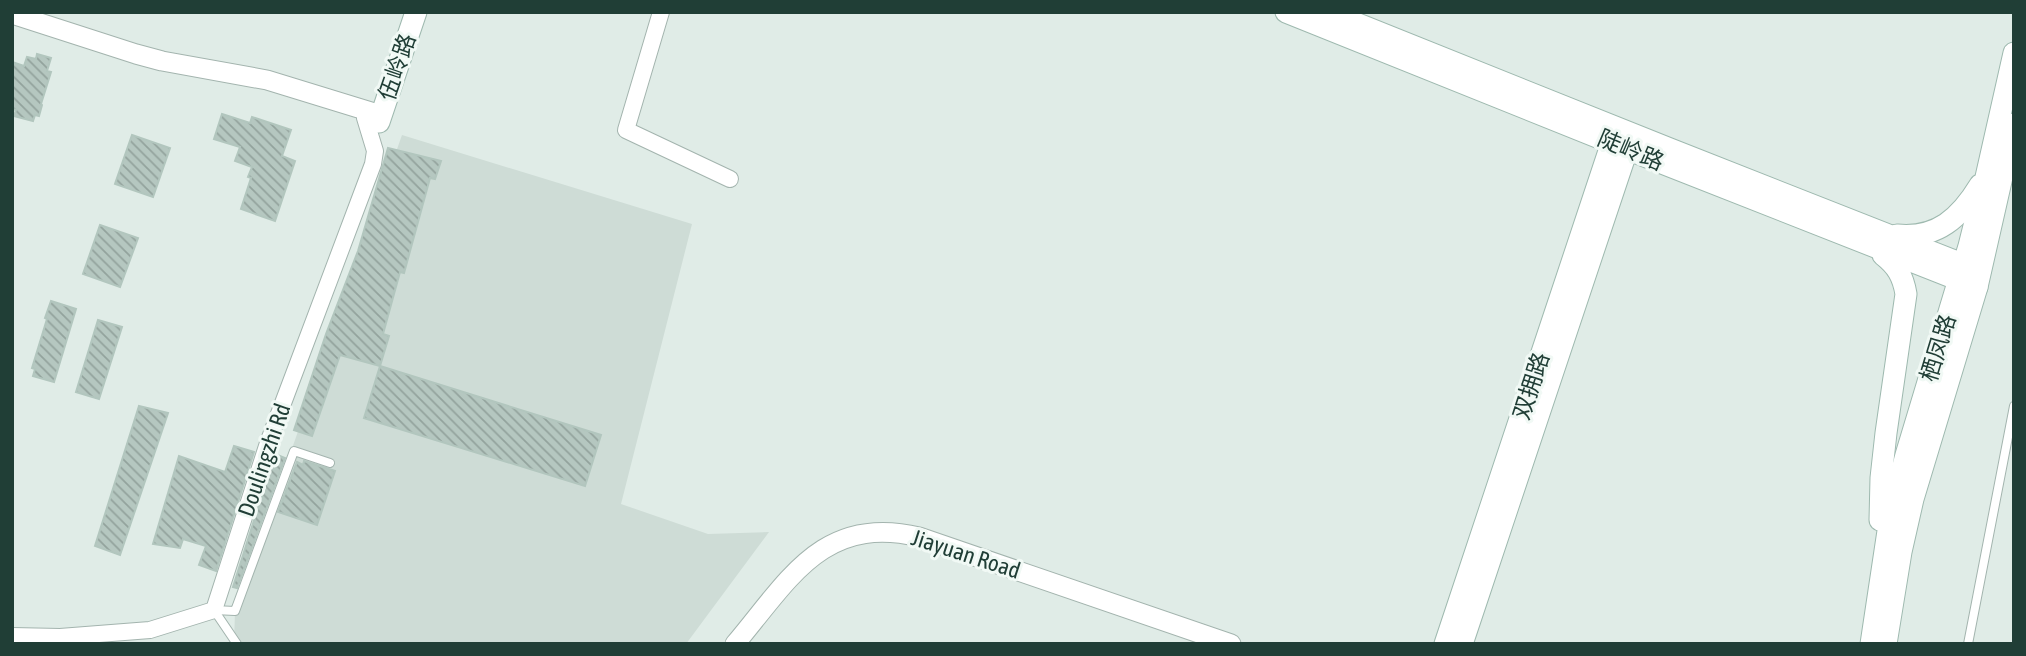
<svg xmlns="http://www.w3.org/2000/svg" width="2026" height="656" font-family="'Asap Condensed','Noto Sans SC',sans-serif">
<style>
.built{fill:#cedcd6}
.building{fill:url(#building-back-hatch);stroke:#b2c6be;stroke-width:2}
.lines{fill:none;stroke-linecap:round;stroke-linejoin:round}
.service-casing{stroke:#a3b4ae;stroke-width:10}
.minor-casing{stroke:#a3b4ae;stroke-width:18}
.tertiary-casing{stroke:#a3b4ae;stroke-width:21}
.secondary-casing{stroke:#9eb9af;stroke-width:23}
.service{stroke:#fff;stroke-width:8}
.minor{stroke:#fff;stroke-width:16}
.tertiary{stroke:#fff;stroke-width:19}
.secondary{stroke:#fff;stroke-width:21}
.labels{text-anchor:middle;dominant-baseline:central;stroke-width:6;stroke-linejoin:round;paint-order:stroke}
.street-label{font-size:23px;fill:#203e36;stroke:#f1f9f5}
</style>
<defs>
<pattern id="building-back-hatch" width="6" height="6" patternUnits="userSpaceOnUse" patternTransform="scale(1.75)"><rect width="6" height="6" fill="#b5c7c0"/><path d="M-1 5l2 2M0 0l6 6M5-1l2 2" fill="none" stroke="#93a39d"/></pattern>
</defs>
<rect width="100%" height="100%" fill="#e0ece7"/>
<polygon class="built" points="402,135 692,224 621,504 708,534 769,532 686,644 234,644 235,611"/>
<g class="building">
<polygon points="37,54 51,58 47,71 51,72 41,104 42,105 39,116 35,115 33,121 14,116 16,110 12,109 12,62 24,66 27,57 36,59"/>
<polygon points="222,114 250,123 252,117 291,130 282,156 295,161 275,221 241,209 251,178 248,177 252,167 235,161 240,147 214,139"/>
<polygon points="132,135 170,148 153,197 115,184"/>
<polygon points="388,148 441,161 435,179 430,178 404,273 400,272 383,334 389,336 380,366 340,355 312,436 294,430 326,334 358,251"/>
<polygon points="100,225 138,238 120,287 83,274"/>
<polygon points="51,301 76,309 54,382 33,376 35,369 32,368 47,319 45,318"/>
<polygon points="98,320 122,327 99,399 76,392"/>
<polygon points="380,366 601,435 585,486 364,418"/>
<polygon points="139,406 168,413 120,555 95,546"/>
<polygon points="234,446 254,452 216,571 199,565 206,546 183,539 180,548 153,544 179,456 225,472"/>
<polygon points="275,454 285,458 237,588 233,587"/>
<polygon points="304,461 335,471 317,525 278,512 297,462 303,465"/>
</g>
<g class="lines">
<g class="service-casing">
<g id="service">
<polyline points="214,610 235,611 294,451 330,463"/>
<polyline points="214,610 237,644"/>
<polyline points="1968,644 2014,406"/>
</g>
</g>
<g class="minor-casing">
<g id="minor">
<polyline points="661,12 626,130 730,179"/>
<polyline points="12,636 60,637 150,630 214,610 268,443 373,164 375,151 365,118"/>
</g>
</g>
<g class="tertiary-casing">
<g id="tertiary">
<polyline points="12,14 136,54 162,61 267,80 381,115"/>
<path d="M735,644C789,580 823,514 919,537L1231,644"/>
</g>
</g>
<g class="secondary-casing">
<g id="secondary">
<polyline points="1286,12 1662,163 1977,287"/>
<polyline points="1328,12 1670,149 1980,271"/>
<polyline points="379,122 416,12"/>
<path d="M1897,235C1937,239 1960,218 1980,185"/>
<path d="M1880,520L1881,478L1886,433L1906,294C1903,276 1897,266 1883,255"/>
<polyline points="1445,644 1616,130"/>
<polyline points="1462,644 1631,138"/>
<polyline points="1871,644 1891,511 1906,455 1969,246 1984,186 2014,53"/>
<polyline points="1886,644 1901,552 1913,499 1977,287 2014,124"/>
</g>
</g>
<use href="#service" class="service"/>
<use href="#minor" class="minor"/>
<use href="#tertiary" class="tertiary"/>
<use href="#secondary" class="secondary"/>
</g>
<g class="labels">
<g class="street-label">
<text transform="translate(397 67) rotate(-71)">伍岭路</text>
<text transform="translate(1631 150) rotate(23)">陡岭路</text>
<text transform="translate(1938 348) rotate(-73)">栖凤路</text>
<text transform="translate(1531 386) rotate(-72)">双拥路</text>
<text transform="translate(264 460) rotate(-71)">Doulingzhi Rd</text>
<text transform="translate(966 554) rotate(18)">Jiayuan Road</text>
</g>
</g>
<rect width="2026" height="656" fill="none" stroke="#203e36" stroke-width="28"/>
</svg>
